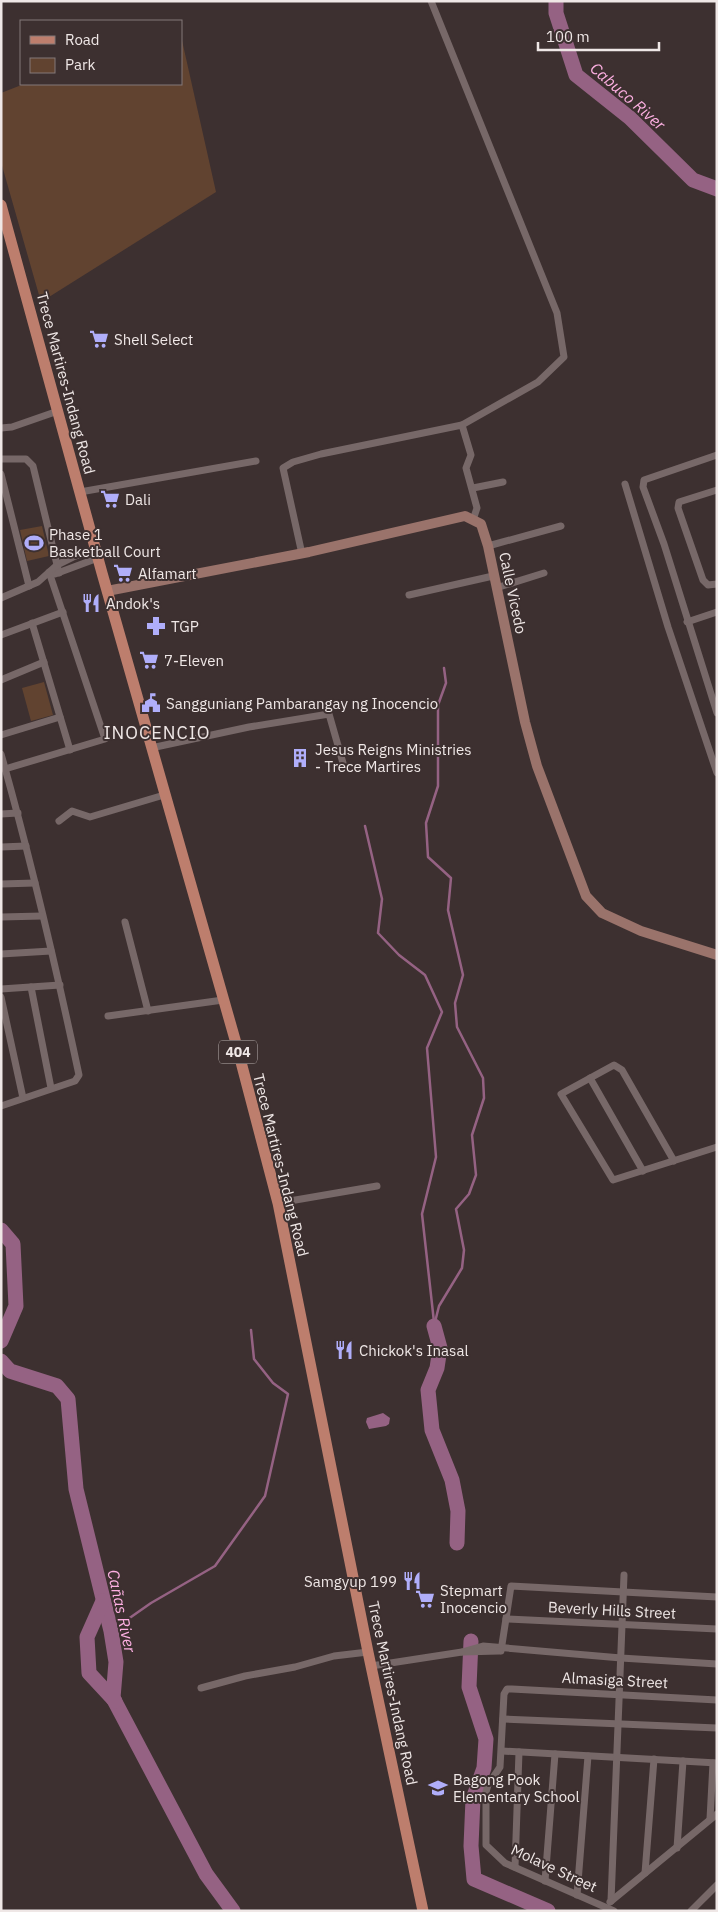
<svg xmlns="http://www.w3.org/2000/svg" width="718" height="1912" font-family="'IBM Plex Sans',sans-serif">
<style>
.green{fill:#614330}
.water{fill:#956283}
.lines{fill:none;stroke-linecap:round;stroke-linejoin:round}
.stream{stroke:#956283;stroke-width:2.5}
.river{stroke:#956283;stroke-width:15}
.street{stroke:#776868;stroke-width:7}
.secondary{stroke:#9a736b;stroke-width:10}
.primary{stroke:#bd7e6d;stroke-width:11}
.labels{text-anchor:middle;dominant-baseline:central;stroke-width:4;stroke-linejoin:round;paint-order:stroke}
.shield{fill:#3d3030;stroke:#bab0af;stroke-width:1}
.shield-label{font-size:14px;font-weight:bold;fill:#efe7e6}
.poi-label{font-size:15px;fill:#efe7e6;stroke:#3d3030;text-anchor:start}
.street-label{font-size:15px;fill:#efe7e6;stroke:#3d3030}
.water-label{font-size:16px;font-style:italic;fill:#fcafe1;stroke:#3d3030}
.quarter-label{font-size:18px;letter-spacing:1px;fill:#efe7e6;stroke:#3d3030}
</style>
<rect width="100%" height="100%" fill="#3d3030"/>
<g class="green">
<polygon points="181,36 216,192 41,302 1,162 1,93 24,84 181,84"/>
<polygon points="42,526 49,556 27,561 20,530"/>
<polygon points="44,682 53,715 31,721 22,688"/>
</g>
<polygon class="water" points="383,1413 390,1418 389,1424 386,1426 369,1429 366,1422 367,1418"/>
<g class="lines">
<g class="stream">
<polyline points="365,826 382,899 378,933 399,955 425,975 442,1012 427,1048 436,1157 422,1214 434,1322"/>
<polyline points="434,1326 439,1306 462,1268 464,1250 456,1209 469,1194 476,1175 472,1135 484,1098 483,1078 457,1027 455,1003 463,975 448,910 451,878 428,857 426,823 438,786 438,705 446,683 444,668"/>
<polyline points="111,1631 151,1603 215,1566 265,1496 288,1394 273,1383 254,1359 251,1330"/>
</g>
<g class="river">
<polyline points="556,1 556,13 576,75 630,118 693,180 717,189"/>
<polyline points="1,1230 13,1244 16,1306 1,1341"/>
<polyline points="434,1326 440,1348 437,1368 428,1390 432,1430 452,1480 458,1511 457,1543"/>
<polyline points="1,1361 10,1371 57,1386 68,1399 76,1489 111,1631 116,1662 113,1698 206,1874 233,1911"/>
<polyline points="103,1601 87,1637 89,1673 115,1701"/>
<polyline points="471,1641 469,1687 486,1739 484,1768 473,1799 471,1846 474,1879 548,1911"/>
</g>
<g class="street">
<polyline points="431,1 557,313 564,357 538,382 462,425"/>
<polyline points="1,428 12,427 58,411"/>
<polyline points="717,455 644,480 643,487 664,544 717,713"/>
<polyline points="1,459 26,459 33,466 59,573"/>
<polyline points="1,474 29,586"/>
<polyline points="625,484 668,627 717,773"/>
<polyline points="473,488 503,482"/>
<polyline points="717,490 679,502 678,508 703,580 708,585 717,584"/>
<polyline points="80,492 256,461"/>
<polyline points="488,546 561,526"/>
<polyline points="302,554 283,468 293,462 321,454 462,425 471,455 466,468 477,508 473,520"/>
<polyline points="55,574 98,558"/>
<polyline points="496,588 544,573"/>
<polyline points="409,595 493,576"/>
<polyline points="1,598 38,582 57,565 73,557 95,549"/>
<polyline points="687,622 717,612"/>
<polyline points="32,623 70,750"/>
<polyline points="1,635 63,612"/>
<polyline points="1,680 44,662"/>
<polyline points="1,735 60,717"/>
<polyline points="151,748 249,727 329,714 343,763"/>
<path d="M1,754C31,860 56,967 79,1075L75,1081L1,1106"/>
<polyline points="5,769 105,739 49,572"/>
<polyline points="1,814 18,813"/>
<polyline points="59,821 72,811 90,817 164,795"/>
<polyline points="1,847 26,846"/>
<polyline points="1,884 35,883"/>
<polyline points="1,917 42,916"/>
<polyline points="125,922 148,1011"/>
<polyline points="1,954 51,951"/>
<polyline points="31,987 51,1088"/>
<polyline points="1,989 60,985"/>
<polyline points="1,997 23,1098"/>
<polyline points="108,1016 223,1000"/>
<polyline points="590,1078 643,1171"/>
<polyline points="674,1161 622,1070 614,1065 561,1094 613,1180 717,1147"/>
<polyline points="278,1203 377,1186"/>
<polyline points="506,1619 717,1629"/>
<polyline points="501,1651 511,1586 717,1597"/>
<polyline points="462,1652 483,1646 621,1658 717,1664"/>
<polyline points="371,1666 462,1652 499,1651"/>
<polyline points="201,1688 245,1676 295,1667 334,1656 368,1652"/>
<polyline points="503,1719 717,1728"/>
<polyline points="502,1751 717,1763"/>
<polyline points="710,1819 713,1763"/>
<polyline points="677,1848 683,1761"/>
<polyline points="515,1867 519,1752"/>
<polyline points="645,1873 654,1759"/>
<polyline points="545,1881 555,1754"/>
<polyline points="577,1895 588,1756"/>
<polyline points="611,1901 624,1575"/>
<polyline points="610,1902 717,1814"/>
<polyline points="614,1911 505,1863 486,1845 486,1792 488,1785 500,1767 504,1694 507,1689 512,1689 717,1700"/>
<polyline points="691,1911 717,1885"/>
</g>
<polyline class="secondary" points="107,591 309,552 465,516 481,524 488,546 525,722 537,766 586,896 602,913 641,931 717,955"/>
<polyline class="primary" points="1,205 102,573 236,1043 278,1203 368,1652 423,1911"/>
</g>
<defs>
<g id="supermarket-bare" transform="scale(1.5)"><path d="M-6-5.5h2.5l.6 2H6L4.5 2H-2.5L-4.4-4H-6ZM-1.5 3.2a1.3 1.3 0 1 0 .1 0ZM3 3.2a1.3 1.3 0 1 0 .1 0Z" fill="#b0aefa" stroke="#3d3030" stroke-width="2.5" paint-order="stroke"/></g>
<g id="stadium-bare" transform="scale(1.5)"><path d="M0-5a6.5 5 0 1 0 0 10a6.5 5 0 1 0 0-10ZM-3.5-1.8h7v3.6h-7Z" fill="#b0aefa" stroke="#3d3030" stroke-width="2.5" paint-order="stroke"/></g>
<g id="restaurant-bare" transform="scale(1.5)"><path d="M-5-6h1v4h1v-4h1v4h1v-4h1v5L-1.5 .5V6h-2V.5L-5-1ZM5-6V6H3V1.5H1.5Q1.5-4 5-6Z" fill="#b0aefa" stroke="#3d3030" stroke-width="2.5" paint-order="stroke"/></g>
<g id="pharmacy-bare" transform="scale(1.5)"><path d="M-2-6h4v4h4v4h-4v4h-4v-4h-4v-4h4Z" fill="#b0aefa" stroke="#3d3030" stroke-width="2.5" paint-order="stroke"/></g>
<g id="civic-bare" transform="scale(1.5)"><path d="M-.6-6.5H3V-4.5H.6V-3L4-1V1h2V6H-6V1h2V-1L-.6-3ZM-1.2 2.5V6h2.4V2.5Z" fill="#b0aefa" stroke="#3d3030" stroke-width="2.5" paint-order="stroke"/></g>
<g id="building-bare" transform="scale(1.5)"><path d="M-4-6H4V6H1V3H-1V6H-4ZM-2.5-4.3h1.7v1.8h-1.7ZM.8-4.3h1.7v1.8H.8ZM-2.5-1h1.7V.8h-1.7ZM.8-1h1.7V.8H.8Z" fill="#b0aefa" stroke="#3d3030" stroke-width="2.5" paint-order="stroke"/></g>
<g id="school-bare" transform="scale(1.5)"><path d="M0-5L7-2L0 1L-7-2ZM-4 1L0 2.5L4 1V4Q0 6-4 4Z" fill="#b0aefa" stroke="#3d3030" stroke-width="2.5" paint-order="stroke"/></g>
</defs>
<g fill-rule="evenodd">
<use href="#supermarket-bare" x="99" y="339"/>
<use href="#supermarket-bare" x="110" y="499"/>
<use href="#stadium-bare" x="34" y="543"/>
<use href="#supermarket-bare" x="123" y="573"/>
<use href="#restaurant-bare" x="91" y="603"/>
<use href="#pharmacy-bare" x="156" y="626"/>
<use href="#supermarket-bare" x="149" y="660"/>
<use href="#civic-bare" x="151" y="703"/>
<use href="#building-bare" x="300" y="758"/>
<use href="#restaurant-bare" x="344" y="1350"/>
<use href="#restaurant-bare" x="412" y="1581"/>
<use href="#supermarket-bare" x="425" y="1599"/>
<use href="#school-bare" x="438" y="1788"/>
</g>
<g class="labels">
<rect class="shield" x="219" y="1040.5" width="38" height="23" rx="4"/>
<g class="shield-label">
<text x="238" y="1052">404</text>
</g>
<g class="poi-label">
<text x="114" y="339">Shell Select</text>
<text x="125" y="499">Dali</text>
<text x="49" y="534">Phase 1<tspan x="49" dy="17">Basketball Court</tspan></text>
<text x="138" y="573">Alfamart</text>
<text x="106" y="603">Andok's</text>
<text x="171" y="626">TGP</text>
<text x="164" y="660">7-Eleven</text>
<text x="166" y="703">Sangguniang Pambarangay ng Inocencio</text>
<text x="315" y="749">Jesus Reigns Ministries<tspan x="315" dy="17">- Trece Martires</tspan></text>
<text x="359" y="1350">Chickok's Inasal</text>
<text x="397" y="1581" text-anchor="end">Samgyup 199</text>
<text x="440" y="1590">Stepmart<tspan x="440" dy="17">Inocencio</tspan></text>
<text x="453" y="1779">Bagong Pook<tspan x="453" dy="17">Elementary School</tspan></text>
</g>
<g class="street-label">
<text transform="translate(66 383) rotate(75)">Trece Martires-Indang Road</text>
<text transform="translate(513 593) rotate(78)">Calle Vicedo</text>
<text transform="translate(281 1165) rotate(76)">Trece Martires-Indang Road</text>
<text transform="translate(612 1610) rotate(3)">Beverly Hills Street</text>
<text transform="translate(615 1680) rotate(3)">Almasiga Street</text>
<text transform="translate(393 1693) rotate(78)">Trece Martires-Indang Road</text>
<text transform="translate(554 1868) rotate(25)">Molave Street</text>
</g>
<g class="water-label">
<text transform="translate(628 96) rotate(41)">Cabuco River</text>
<text transform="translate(122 1611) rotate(78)">Cañas River</text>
</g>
<g class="quarter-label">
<text x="157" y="732">INOCENCIO</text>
</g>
</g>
<rect width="718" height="1912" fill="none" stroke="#efe7e6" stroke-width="5"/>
<rect x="20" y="20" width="162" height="65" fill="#3d3030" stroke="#847979"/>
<rect x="30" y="36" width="25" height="8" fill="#bd7e6d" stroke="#847979"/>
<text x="65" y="45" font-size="15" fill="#efe7e6">Road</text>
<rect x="30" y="58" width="25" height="15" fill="#614330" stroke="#847979"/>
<text x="65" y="70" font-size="15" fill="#efe7e6">Park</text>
<path d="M538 42v8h121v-8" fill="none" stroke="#efe7e6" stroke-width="2.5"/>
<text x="546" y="42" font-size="15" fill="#efe7e6" stroke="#3d3030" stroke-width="4" paint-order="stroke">100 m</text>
</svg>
